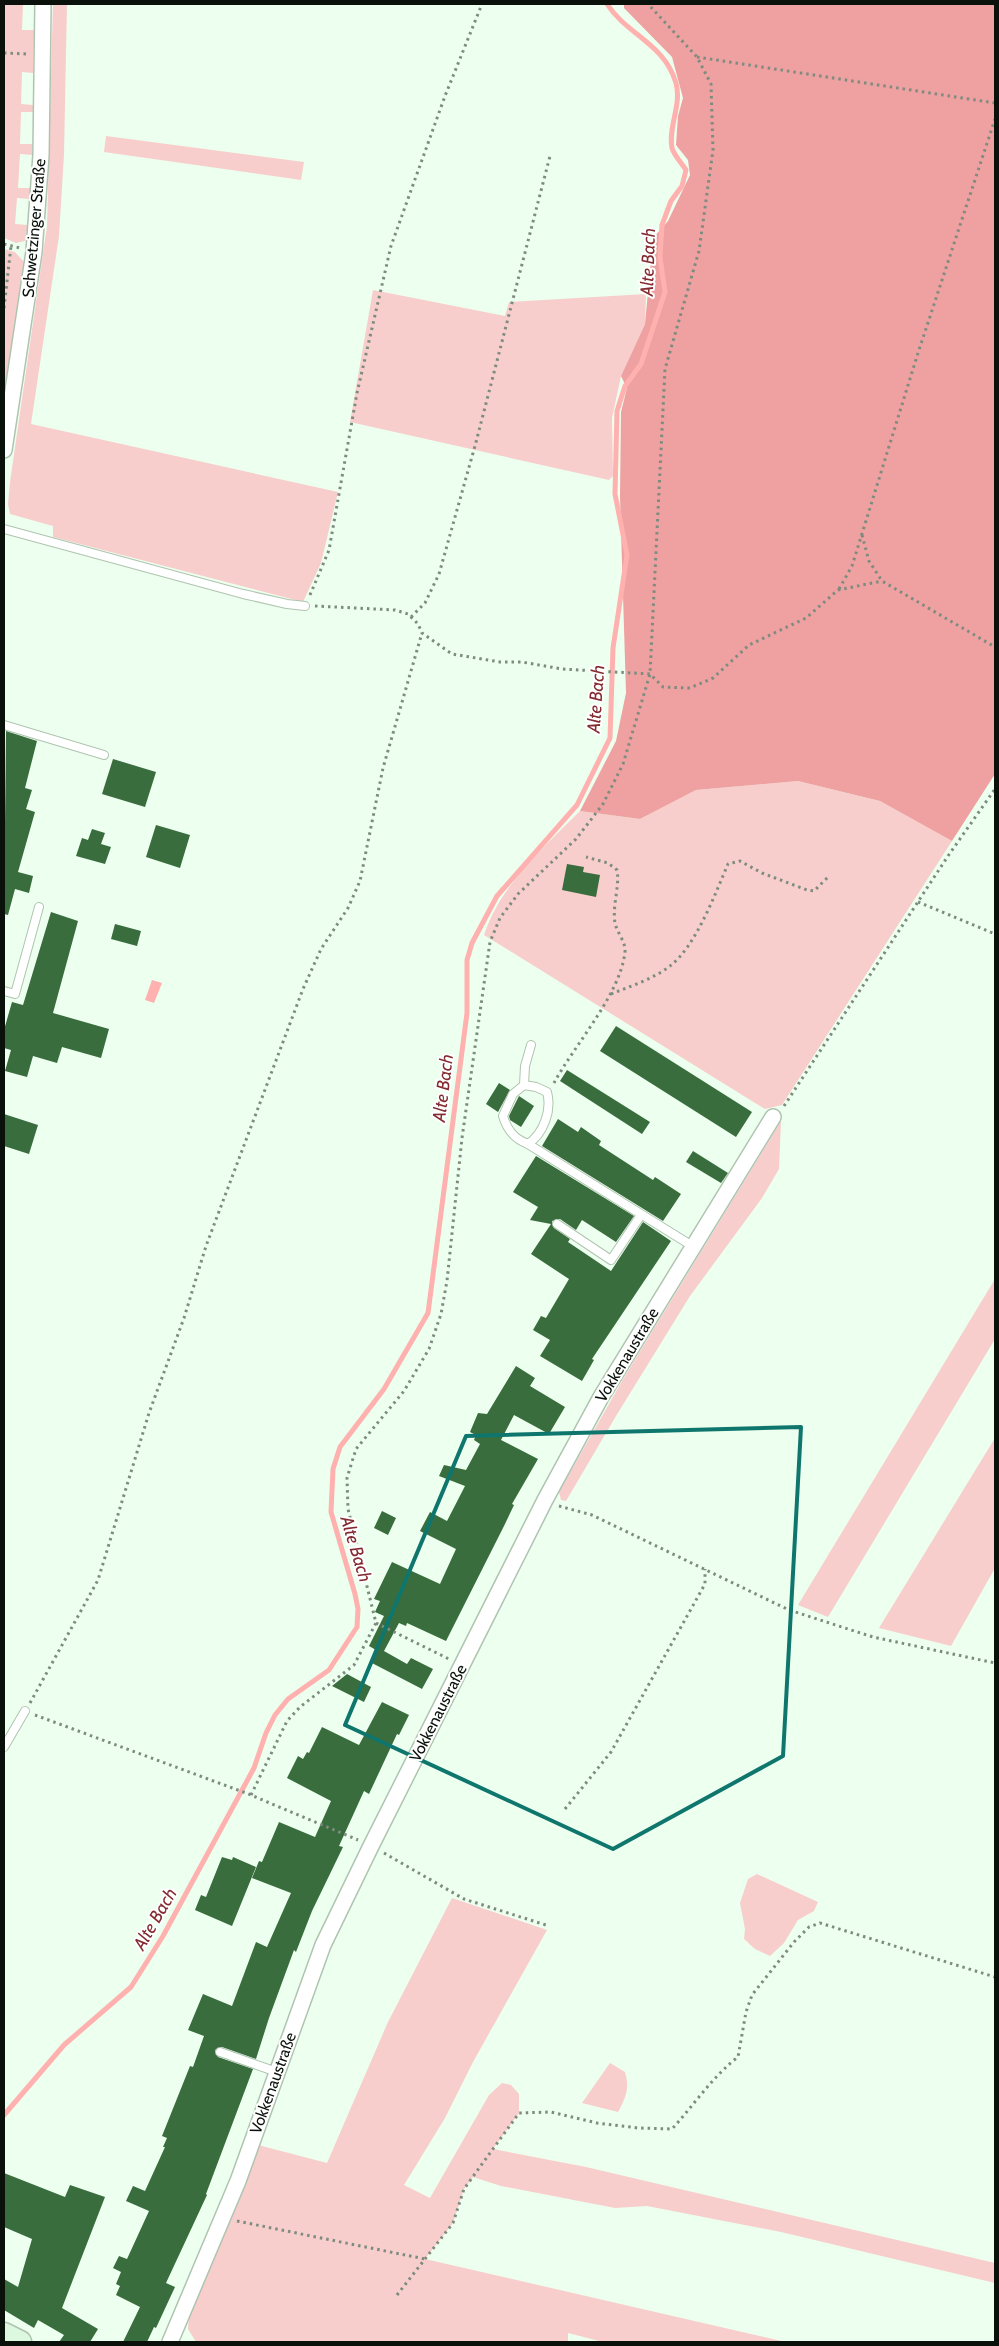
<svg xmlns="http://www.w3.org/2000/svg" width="999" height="2346" font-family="Cabin,sans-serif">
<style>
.green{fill:#f7cecc}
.forest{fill:#eea1a0}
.water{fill:#ffb1af}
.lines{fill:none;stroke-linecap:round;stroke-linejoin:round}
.stream{stroke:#ffb1af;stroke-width:5}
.building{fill:#396d3e}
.service-casing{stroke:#afc4b0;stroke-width:10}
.minor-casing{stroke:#afc4b0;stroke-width:18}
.secondary-casing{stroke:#afc4b0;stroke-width:25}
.path{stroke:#7e8b7f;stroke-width:3;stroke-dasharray:2.5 4;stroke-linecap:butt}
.service{stroke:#fff;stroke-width:8}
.minor{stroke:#fff;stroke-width:15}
.secondary{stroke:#dcf8df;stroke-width:22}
.marked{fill:none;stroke:#0f766e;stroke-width:4;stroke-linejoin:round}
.labels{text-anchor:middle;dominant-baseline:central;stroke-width:4;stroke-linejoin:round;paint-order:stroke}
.street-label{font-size:16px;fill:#0a110b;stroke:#fff}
.water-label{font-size:18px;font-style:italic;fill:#842b30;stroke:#fff}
</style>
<rect width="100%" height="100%" fill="#edffee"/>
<g class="green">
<polygon points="4,4 23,4 22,30 34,30 33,73 22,72 21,104 33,105 33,112 21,112 20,144 32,144 32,155 20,154 18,188 30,188 29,199 17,198 15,224 28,225 25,241 16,243 4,238"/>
<polygon points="53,4 67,4 64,154 59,236 31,424 338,492 321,563 303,602 53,537 53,526 10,514 8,504 10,482 47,226"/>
<polygon points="106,136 304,162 301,180 104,152"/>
<polygon points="4,249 15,252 24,262 4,392"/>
<polygon points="373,290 505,316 509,302 646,294 645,324 621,376 612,418 613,476 609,480 350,422"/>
<path d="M798,781L880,801L952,841L782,1105L765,1109L484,935C501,884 543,848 580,811L640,819L696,790Z"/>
<polygon points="781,1121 779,1169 762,1198 690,1296 616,1416 566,1501 561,1500 559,1492 622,1381"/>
<polygon points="995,1279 995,1339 828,1617 798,1605"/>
<polygon points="995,1438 995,1568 951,1646 879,1628"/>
<polygon points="757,1874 818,1902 814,1911 798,1920 784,1943 770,1956 755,1949 744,1939 745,1929 740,1903 748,1879"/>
<polygon points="452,1898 547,1930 473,2062 445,2118 404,2185 430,2198 489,2095 502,2083 511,2085 519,2094 519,2113 493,2149 586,2167 995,2263 995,2283 781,2232 647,2206 615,2208 501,2186 473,2177 464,2189 453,2223 425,2259 786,2342 603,2342 568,2333 568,2342 196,2342 188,2329 189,2314 258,2145 327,2163 388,2022"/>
<path d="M610,2063L625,2072C630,2088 626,2097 618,2112L582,2103Z"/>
</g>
<polygon class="forest" points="624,4 995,4 995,774 952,841 880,801 798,781 696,790 640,819 580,811 616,741 626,693 620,496 621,412 627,388 621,376 645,324 653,238 668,221 690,175 688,160 676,145 678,116 683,98 672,57 624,8"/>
<polygon class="water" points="152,980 162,983 154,1003 145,1000"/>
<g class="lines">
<path class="stream" d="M4,2115L64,2045L131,1987L163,1936L254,1768L266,1733L275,1715L288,1699L329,1670L357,1627L358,1609L355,1594L331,1512L333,1469L340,1447L384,1389L428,1313L467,1013V960L472,943L497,896L577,805L610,738L613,648L627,555L615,494L617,411L625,386L641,364L665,292L660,257L662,225L671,201L682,186L686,170C682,164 674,155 672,148C668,126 682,105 676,83C664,43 627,35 607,4"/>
</g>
<g class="building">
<polygon points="6,731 37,741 25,788 32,790 26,809 35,812 18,872 33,876 29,893 15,889 8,915 4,914"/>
<polygon points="113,759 156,772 145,807 102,794"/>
<polygon points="156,825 190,835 180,868 146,857"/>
<polygon points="92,829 105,833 101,844 111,847 105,864 76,856 82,838 88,840"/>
<polygon points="567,864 584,867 583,872 600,875 596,897 562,890"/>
<polygon points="51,912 78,921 53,1013 109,1029 101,1058 62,1047 57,1063 33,1056 27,1077 5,1071 11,1050 4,1048 4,1030 12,1002 23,1005"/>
<polygon points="115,924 141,931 137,946 111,939"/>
<polygon points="616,1026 752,1112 736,1137 600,1051"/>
<polygon points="567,1070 650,1122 642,1134 560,1081"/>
<polygon points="499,1083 510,1090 498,1112 486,1104"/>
<polygon points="519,1096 534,1106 521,1127 510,1120 509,1116"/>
<polygon points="4,1114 38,1125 29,1154 4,1146"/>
<polygon points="558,1119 578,1132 581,1127 601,1141 599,1145 653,1180 655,1177 681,1194 663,1221 542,1146"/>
<polygon points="693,1151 728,1173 721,1183 686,1162"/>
<polygon points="536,1156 634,1216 616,1242 582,1220 576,1230 560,1219 552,1221 554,1228 570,1239 568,1242 611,1271 643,1222 671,1241 592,1359 594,1360 582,1381 540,1356 550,1340 533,1330 541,1316 546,1318 569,1279 531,1254 551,1224 530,1220 538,1207 513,1192"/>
<polygon points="516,1366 535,1378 530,1386 565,1407 549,1434 514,1415 501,1440 538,1459 512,1504 514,1505 504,1526 446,1641 407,1623 406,1626 399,1623 384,1651 407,1664 411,1658 433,1669 422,1689 370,1662 376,1650 369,1646 384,1616 375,1612 380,1601 374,1599 392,1562 440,1584 456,1549 420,1531 430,1512 447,1521 465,1486 439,1476 444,1465 466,1470 480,1444 474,1440 476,1435 470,1432 478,1413 487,1414"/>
<polygon points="382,1511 396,1518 388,1535 374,1528"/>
<polygon points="347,1674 371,1687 364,1702 332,1686"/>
<polygon points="382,1702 409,1715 399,1735 397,1734 369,1794 364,1791 339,1846 343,1847 312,1911 296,1952 294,1950 269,2018 256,2059 222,2047 215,2050 218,2057 253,2069 206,2194 207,2195 166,2283 175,2287 156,2328 154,2327 147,2342 123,2342 140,2307 116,2295 120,2286 116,2284 121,2272 113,2268 119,2256 127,2259 149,2211 126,2201 133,2186 145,2191 165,2147 163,2147 167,2138 162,2136 190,2066 193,2067 204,2036 188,2030 203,1994 232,2006 256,1942 267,1947 291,1893 252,1878 259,1861 262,1862 279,1822 315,1837 331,1801 287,1778 298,1756 303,1759 307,1752 309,1753 322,1727 359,1745"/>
<polygon points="222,1857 232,1860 233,1857 256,1867 232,1926 195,1910 201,1895 206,1897"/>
<polygon points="4,2173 65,2197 70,2185 105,2197 62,2308 98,2329 90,2342 59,2342 64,2335 38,2320 34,2328 4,2310 4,2279 18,2287 32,2239 4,2227"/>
</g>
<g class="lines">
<g class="service-casing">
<g id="service">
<polyline points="4,529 243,594 287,604 305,606"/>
<polyline points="4,725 104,755"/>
<polyline points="4,991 15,994 39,907"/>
<path d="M524,1085L536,1087L547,1092C552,1110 544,1133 528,1144C514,1139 507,1130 503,1116L513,1094Z"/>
<polyline points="524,1085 525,1066 531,1045"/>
<polyline points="528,1144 694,1247"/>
<polyline points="557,1224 611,1260 641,1215"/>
<polyline points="4,1747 25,1711"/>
<polyline points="220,2052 277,2072"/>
</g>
</g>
<g class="minor-casing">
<g id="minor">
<polyline points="4,450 34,252 41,155 43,4"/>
<polyline points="170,2342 238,2181 323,1945 371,1846 545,1500 601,1397 773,1117"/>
</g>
</g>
<g class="secondary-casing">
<polyline id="secondary" points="4,2334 20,2342"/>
</g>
<g class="path">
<polyline points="4,53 28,54"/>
<polyline points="697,57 995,103"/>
<polyline points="4,244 20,248"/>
<polyline points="4,308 11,246"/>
<polyline points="862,535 869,561 882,581 995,647"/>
<polyline points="839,589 852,566 918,353 995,119"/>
<polyline points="310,595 329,550 357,393 391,246 445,96 482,4"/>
<polyline points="315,606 395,610 408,614 418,624 422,633 452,654 500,662 522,662 562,669 650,674 663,687 690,688 713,678 749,645 806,618 838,590 882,581"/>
<polyline points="411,617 425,603 439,574 475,446 550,156"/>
<polyline points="918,902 995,934"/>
<path d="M611,994C631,986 653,979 670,966C696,946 715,894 728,864L740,861L762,873L807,890L814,891L828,877"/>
<path d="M554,1083C575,1044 620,995 625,952C626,942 617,933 615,923C612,905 620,887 617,870L608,863L586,857"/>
<polyline points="784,1106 948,856 995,789"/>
<polyline points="559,1506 592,1515 789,1610 873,1637 995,1663"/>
<polyline points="376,1623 449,1659"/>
<polyline points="30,1703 98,1580 149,1413 184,1318 206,1246 303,989 321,949 348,908 360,881 383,768 422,633"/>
<polyline points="35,1715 246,1793 358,1840"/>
<polyline points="251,1795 287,1721 300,1707 354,1665 376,1623 348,1509 347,1478 356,1449 404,1391 429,1349 441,1314 447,1281 462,1138 490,942 500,918 518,894 576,839 603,804 623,764 650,674 665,369 699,251 713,150 711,84 697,57 648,4"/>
<polyline points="565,1809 611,1752 705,1584 705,1569"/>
<polyline points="384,1853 464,1899 549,1926"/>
<polyline points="237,2221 425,2259"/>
<path d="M397,2295L453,2223L464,2189L519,2113L551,2112L597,2123L638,2128L672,2129C694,2105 712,2077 738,2057L746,2012L752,1995L794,1942L809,1927L820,1923L995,1977"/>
</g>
<use href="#service" class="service"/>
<use href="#minor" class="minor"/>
<use href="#secondary" class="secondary"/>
</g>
<path class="marked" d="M801,1427L783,1756L613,1849L345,1725L466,1436Z"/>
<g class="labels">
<g class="street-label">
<text transform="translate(34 228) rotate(-85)">Schwetzinger Straße</text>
<text transform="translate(627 1355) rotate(-59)">Vokkenaustraße</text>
<text transform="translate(438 1713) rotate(-63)">Vokkenaustraße</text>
<text transform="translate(273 2083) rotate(-70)">Vokkenaustraße</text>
</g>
<g class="water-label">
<text transform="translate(648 262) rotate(-88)">Alte Bach</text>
<text transform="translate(596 699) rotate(-86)">Alte Bach</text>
<text transform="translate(443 1088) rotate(-83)">Alte Bach</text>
<text transform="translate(356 1549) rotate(73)">Alte Bach</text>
<text transform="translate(155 1919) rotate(-60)">Alte Bach</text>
</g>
</g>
<rect width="999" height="2346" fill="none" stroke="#0a110b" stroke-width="10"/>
</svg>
